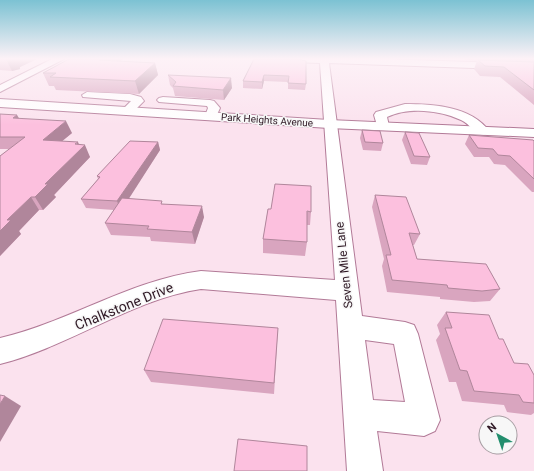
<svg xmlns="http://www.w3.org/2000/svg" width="534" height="471" font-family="Roboto,sans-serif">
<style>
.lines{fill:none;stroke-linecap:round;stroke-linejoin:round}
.minor-casing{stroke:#b27a97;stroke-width:2}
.major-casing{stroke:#b27a97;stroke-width:2}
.minor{fill:#fff;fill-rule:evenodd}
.major{fill:#fff;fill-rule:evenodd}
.wall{fill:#d9a5bf}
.shaded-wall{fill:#b0869b}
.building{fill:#fcc0de;stroke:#b0869b}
.labels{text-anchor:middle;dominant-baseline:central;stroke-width:3;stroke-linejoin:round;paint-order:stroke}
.far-street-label{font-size:10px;fill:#2f1925;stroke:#f7f7f7}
.street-label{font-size:12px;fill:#2f1925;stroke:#f7f7f7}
.near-street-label{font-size:14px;fill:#2f1925;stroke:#f7f7f7}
</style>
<rect width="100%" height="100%" fill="#fbe2ee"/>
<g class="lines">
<g class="minor-casing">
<g id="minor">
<polygon points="52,59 64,59 0,92 0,85"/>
<path d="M289,59H383L534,64V70L329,63L362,316L405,322L414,325L418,334L440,420L435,431L424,436L377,431L383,471H347L336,300L201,289C132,299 69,347 0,364V338C69,322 130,280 201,271L335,280L320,63L293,62ZM365,340L394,344L405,402L373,400Z"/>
<polygon points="87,92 130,94 141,97 144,101 131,114 127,115 121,111 131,101 83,97 82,95"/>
<polygon points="163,97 210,100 214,101 220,108 215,119 211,120 205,116 208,108 207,106 159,102 157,100 159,98"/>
<path d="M405,104C433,104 471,106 489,131L487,134C475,137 471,124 461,120C439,110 409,107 387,117L389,126L383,130L378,129L374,115L376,112Z"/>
</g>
</g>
<g class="major-casing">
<polygon id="major" points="0,99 329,120 534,129 534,137 329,128 0,107"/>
</g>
<use href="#minor" class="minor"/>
<use href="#major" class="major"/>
</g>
<g class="wall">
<polygon points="0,59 37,59 20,67 20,69 12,71 0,70"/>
<polygon points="69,59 123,59 120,61 155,63 158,75 139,94 56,90 54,86 49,86 43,73"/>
<polygon points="254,59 306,84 305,90 288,89 288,82 264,81 262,89 243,88 243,81"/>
<polygon points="465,59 534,59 534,105 500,77 480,76 474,69 477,61 466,60"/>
<polygon points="168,75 232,88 224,100 175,96 173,88 170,85"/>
<polygon points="0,114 17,115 19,119 72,133 62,141 79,145 90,157 54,195 56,197 43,210 39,210 19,231 21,234 0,256 0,156 10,149 0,149"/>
<polygon points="362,130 383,143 381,151 363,150 360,138"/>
<polygon points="405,132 430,157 427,165 411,164 402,140"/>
<polygon points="469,135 534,141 534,192 532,192 505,165 494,164 489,157 474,157 465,144"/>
<polygon points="158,142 160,150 128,199 163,204 204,217 195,244 151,241 150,237 111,235 105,223 114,210 86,208 81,199 98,179 97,176"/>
<polygon points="375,195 420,234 414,245 413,245 417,259 500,289 490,301 474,302 440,299 440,297 387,292 382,266 384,259 372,207"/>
<polygon points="268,209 311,212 310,225 307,225 307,242 305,256 263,253 263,239"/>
<polygon points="446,312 499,339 514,363 534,375 534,413 531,415 507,412 504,405 462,401 456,382 449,382 436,340 440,334 437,325"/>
<polygon points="278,328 274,394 151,382 144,370"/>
</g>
<g class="shaded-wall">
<polygon points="6,59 37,59 20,67 20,69 12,71"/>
<polygon points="100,59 123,59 103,73 99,60"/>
<polygon points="155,63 158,75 139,94 135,81"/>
<polygon points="264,75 264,81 262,89 262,82"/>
<polygon points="231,78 232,88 224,100 223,90"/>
<polygon points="17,115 24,127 13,118"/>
<polygon points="66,121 72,133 49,152 43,140"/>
<polygon points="78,142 81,149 85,145 90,157 54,195 56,197 43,210 35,197"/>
<polygon points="158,142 160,150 121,211 117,201"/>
<polygon points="31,197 39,210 19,231 21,234 0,256 0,231 7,220"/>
<polygon points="202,206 204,217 195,244 192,232"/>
<polygon points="5,396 21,406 0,442 0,404"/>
</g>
<g class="building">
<polygon points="69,59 100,59 99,60 155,63 135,81 50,77 56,73 43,73"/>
<polygon points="254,59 298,59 306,61 306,84 288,83 289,76 264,75 262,82 243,81"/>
<polygon points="478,60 534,62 534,90 504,67 485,66"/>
<polygon points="168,75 231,78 223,90 173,86 176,82"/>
<polygon points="0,114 17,115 13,118 66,121 43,140 78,142 75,144 85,145 45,184 48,184 35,197 31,197 7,220 11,220 0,231 0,156 25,137 0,137"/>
<polygon points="362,130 380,131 383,143 365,142"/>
<polygon points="405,132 419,133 430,157 414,156"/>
<polygon points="469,135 533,140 534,141 534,179 510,156 498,155 493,149 478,148"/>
<polygon points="130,141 158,142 117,201 81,199 100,177 97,176"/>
<polygon points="275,184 311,186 311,212 307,211 307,242 263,239 268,209 271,209"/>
<polygon points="375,195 406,197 420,234 409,233 417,259 486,264 500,289 482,291 448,288 447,285 392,280 386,255 391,255"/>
<polygon points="122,198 162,201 161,204 202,206 192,232 147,229 149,226 105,223"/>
<polygon points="446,312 489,315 499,339 503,339 514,363 528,364 534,375 534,403 523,402 519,395 474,391 467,371 460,370 445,328 452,328"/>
<polygon points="163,319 278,328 274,383 144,370"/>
<polygon points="0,395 5,396 0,404"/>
<polygon points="238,439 307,446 307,471 234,471"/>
</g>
<linearGradient id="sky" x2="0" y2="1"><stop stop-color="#7cc2d3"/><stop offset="0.47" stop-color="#fdf2f7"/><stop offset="1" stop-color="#fdf2f7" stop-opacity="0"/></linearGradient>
<rect width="534" height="125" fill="url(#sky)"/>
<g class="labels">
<g class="far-street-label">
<text transform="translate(267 120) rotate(4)">Park Heights Avenue</text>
</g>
<g class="street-label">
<text transform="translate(344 265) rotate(-96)">Seven Mile Lane</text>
</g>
<g class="near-street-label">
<text transform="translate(124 306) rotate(-22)">Chalkstone Drive</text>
</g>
</g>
<g transform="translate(498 435) rotate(320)"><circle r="19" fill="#f7f7f7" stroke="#a79ea3"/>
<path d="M0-3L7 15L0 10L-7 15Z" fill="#228e6d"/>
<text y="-6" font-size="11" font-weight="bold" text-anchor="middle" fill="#2f1925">N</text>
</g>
</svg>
